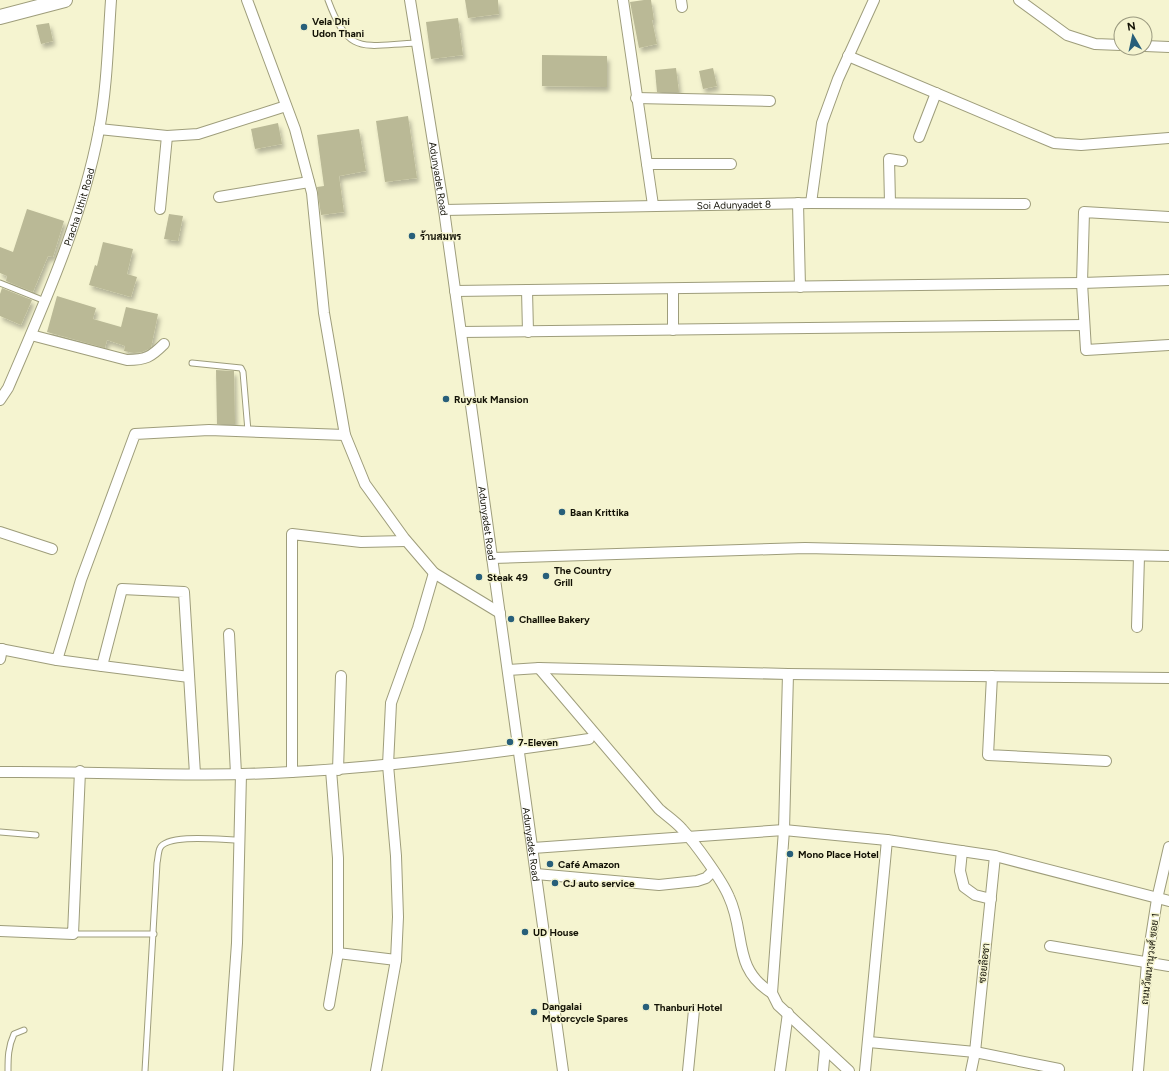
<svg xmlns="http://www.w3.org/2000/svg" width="1169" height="1071" font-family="Figtree,Sarabun,sans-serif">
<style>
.building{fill:#bab996;filter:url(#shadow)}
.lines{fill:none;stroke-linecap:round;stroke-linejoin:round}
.lane-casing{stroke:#9e9d7b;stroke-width:7}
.street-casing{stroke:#9e9d7b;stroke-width:12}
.secondary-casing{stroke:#9e9d7b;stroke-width:16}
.lane{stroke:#fff;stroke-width:5}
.street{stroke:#fff;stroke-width:10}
.secondary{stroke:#fff;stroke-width:14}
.poi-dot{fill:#285f7a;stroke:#f5f4d0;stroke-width:1.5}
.labels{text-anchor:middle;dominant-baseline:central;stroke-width:3;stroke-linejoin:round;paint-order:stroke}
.poi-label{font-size:10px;font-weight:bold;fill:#121105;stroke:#f5f4d0;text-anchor:start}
.street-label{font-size:10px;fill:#121105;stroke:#f5f4d0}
</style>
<defs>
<filter id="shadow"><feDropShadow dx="2.5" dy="4.5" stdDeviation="2" flood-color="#0004"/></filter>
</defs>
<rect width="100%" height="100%" fill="#f5f4d0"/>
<g class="building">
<polygon points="465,0 498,0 499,14 468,18"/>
<polygon points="644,0 651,0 654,20 652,20 657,44 639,48 630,2"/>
<polygon points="458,18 463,55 431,59 426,22"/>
<polygon points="49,23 53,41 41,44 36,25"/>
<polygon points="542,55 607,56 607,87 542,86"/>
<polygon points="676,68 679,92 657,92 655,70"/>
<polygon points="713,68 717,86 703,89 699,71"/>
<polygon points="408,116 417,178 385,182 376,121"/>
<polygon points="278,123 282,144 255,149 251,129"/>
<polygon points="359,129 366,171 339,176 344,212 321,215 317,187 324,186 317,135"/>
<polygon points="27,209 64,221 53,257 48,256 33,292 6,281 7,276 0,273 0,247 13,252"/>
<polygon points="169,214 183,216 178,241 164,239"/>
<polygon points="103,242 133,249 127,274 137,277 131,297 89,285 95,265 97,266"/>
<polygon points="2,288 32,300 21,325 0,316 0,294"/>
<polygon points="57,296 96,308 93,319 121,327 126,307 158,314 151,348 142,352 134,353 124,351 125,346 107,340 105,348 47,332"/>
<polygon points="216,370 234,371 235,424 217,424"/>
</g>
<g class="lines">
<g class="lane-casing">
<g id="lane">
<path d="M328,0C349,57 363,45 417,43"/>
<polyline points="0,283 45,301"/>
<polyline points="192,363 241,368 243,372 248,431"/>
<polyline points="0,832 36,835"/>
<polyline points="73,934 154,934"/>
<path d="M8,1071C8,1058 8,1047 14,1034L24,1030"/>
<path d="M145,1071L157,863C158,859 158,852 160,848C167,833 224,840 239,840"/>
</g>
</g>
<g class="street-casing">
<g id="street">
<polyline points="247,0 295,129 312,193 324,313 345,435 365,484 404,538 434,573 500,613"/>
<path id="s1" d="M410,0L444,210L563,1071"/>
<polyline points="623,0 653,205"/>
<polyline points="681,0 682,7"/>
<polyline points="1019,0 1067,35 1095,44 1121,45"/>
<polyline points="1145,46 1169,47"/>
<polyline points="848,56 1054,143 1081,145 1169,138"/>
<polyline points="636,98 770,101"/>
<polyline points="99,129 167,136 198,134 286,106"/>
<polyline points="919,137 936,93"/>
<polyline points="647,164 731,164"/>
<polyline points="219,197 309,182"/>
<polyline points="798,203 800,287"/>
<polyline points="811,203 1025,204"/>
<polyline points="890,203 889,159 902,161"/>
<polyline points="160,209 167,136"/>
<path id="s2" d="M444,210L811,203L822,123L838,79L874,0"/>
<polyline points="1169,217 1084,212 1082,283 1086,350 1169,345"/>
<polyline points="527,290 528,332"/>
<polyline points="455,291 1082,283 1169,280"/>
<polyline points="673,330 673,289"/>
<polyline points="461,332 1084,325"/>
<path d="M31,335L127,360C146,360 151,357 164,344"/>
<path id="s3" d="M0,400L8,388C44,304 82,220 99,130C107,88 108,43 111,0"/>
<polyline points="0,532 52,549"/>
<polyline points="492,558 805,548 1169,556"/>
<polyline points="1137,627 1139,556"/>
<polyline points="229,634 236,774"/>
<polyline points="0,649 57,660 81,580 135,434 209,430 345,435"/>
<polyline points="0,659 2,649"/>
<polyline points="57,660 102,666"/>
<path d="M539,668L659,809C667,816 676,822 682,829C695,843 722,880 729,897C746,933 732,969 772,993"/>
<polyline points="508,670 539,668 788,674 1169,678"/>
<polyline points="788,674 784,830 772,993 778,1005 849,1071"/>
<polyline points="992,676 988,755 1106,761"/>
<polyline points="189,677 102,666 122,589 184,592 195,774"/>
<polyline points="331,770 338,858 338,953 396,960"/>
<polyline points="338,770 341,676"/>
<path d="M0,772C81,771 162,776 242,774C358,771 474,756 589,739"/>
<polyline points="292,772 292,534 361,542 406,541"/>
<polyline points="533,848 784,830 887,840 995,856 1169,901"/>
<polyline points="962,851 960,871 964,887 975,895 991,899"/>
<polyline points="536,874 659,885 697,881 706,878 713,871"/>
<polyline points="0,931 73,934 80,771"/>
<polyline points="1050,946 1169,966"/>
<polyline points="329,1005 338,953"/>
<polyline points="869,1042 975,1052 1059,1069 1058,1071"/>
<polyline points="228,1071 237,943 241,774"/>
<polyline points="376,1071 396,960 398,917 396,856 388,765 391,703 418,628 434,573"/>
<polyline points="688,1071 694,1010"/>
<polyline points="780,1071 788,1013"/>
<polyline points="823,1071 825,1049"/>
<polyline points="865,1071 887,840"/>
<polyline points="971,1071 975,1052 995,856"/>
<polyline points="1138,1071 1147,963 1157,899 1169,847"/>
</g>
</g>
<g class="secondary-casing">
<polyline id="secondary" points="0,17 65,0"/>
</g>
<use href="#lane" class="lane"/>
<use href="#street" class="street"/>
<use href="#secondary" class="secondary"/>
</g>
<g class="poi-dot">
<circle cx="304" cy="27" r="4"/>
<circle cx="412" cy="236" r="4"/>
<circle cx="446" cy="399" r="4"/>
<circle cx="562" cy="512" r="4"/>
<circle cx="546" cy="576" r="4"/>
<circle cx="479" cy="577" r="4"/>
<circle cx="511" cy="619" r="4"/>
<circle cx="510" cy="742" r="4"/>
<circle cx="790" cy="854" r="4"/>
<circle cx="550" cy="864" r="4"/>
<circle cx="555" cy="883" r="4"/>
<circle cx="525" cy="932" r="4"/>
<circle cx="646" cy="1007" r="4"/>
<circle cx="534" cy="1012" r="4"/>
</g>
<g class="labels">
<g class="poi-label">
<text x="312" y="21">Vela Dhi<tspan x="312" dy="12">Udon Thani</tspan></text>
<text x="420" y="236">ร้านสมพร</text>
<text x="454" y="399">Ruysuk Mansion</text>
<text x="570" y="512">Baan Krittika</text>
<text x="554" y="570">The Country<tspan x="554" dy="12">Grill</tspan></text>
<text x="487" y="577">Steak 49</text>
<text x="519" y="619">Challlee Bakery</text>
<text x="518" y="742">7-Eleven</text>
<text x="798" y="854">Mono Place Hotel</text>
<text x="558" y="864">Café Amazon</text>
<text x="563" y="883">CJ auto service</text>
<text x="533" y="932">UD House</text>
<text x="542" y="1006">Dangalai<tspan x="542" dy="12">Motorcycle Spares</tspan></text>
<text x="654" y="1007">Thanburi Hotel</text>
</g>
<g class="street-label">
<text stroke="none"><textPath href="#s1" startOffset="181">Adunyadet Road</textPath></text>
<text stroke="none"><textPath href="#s2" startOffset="290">Soi Adunyadet 8</textPath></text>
<text stroke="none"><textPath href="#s3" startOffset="209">Pracha Uthit Road</textPath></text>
<text stroke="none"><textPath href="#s1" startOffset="529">Adunyadet Road</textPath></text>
<text stroke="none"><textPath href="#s1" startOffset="853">Adunyadet Road</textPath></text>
<text transform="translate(1150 959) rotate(-83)">ถนนวัฒนานุวงศ์ ซอย 1</text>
<text transform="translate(984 963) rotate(-84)">ซอยลือชา</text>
</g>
</g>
<g transform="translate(1133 36) rotate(351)"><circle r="19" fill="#f5f4d0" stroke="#9a997f"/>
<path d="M0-3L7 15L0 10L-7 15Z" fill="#285f7a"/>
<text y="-6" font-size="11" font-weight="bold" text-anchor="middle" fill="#121105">N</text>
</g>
</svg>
